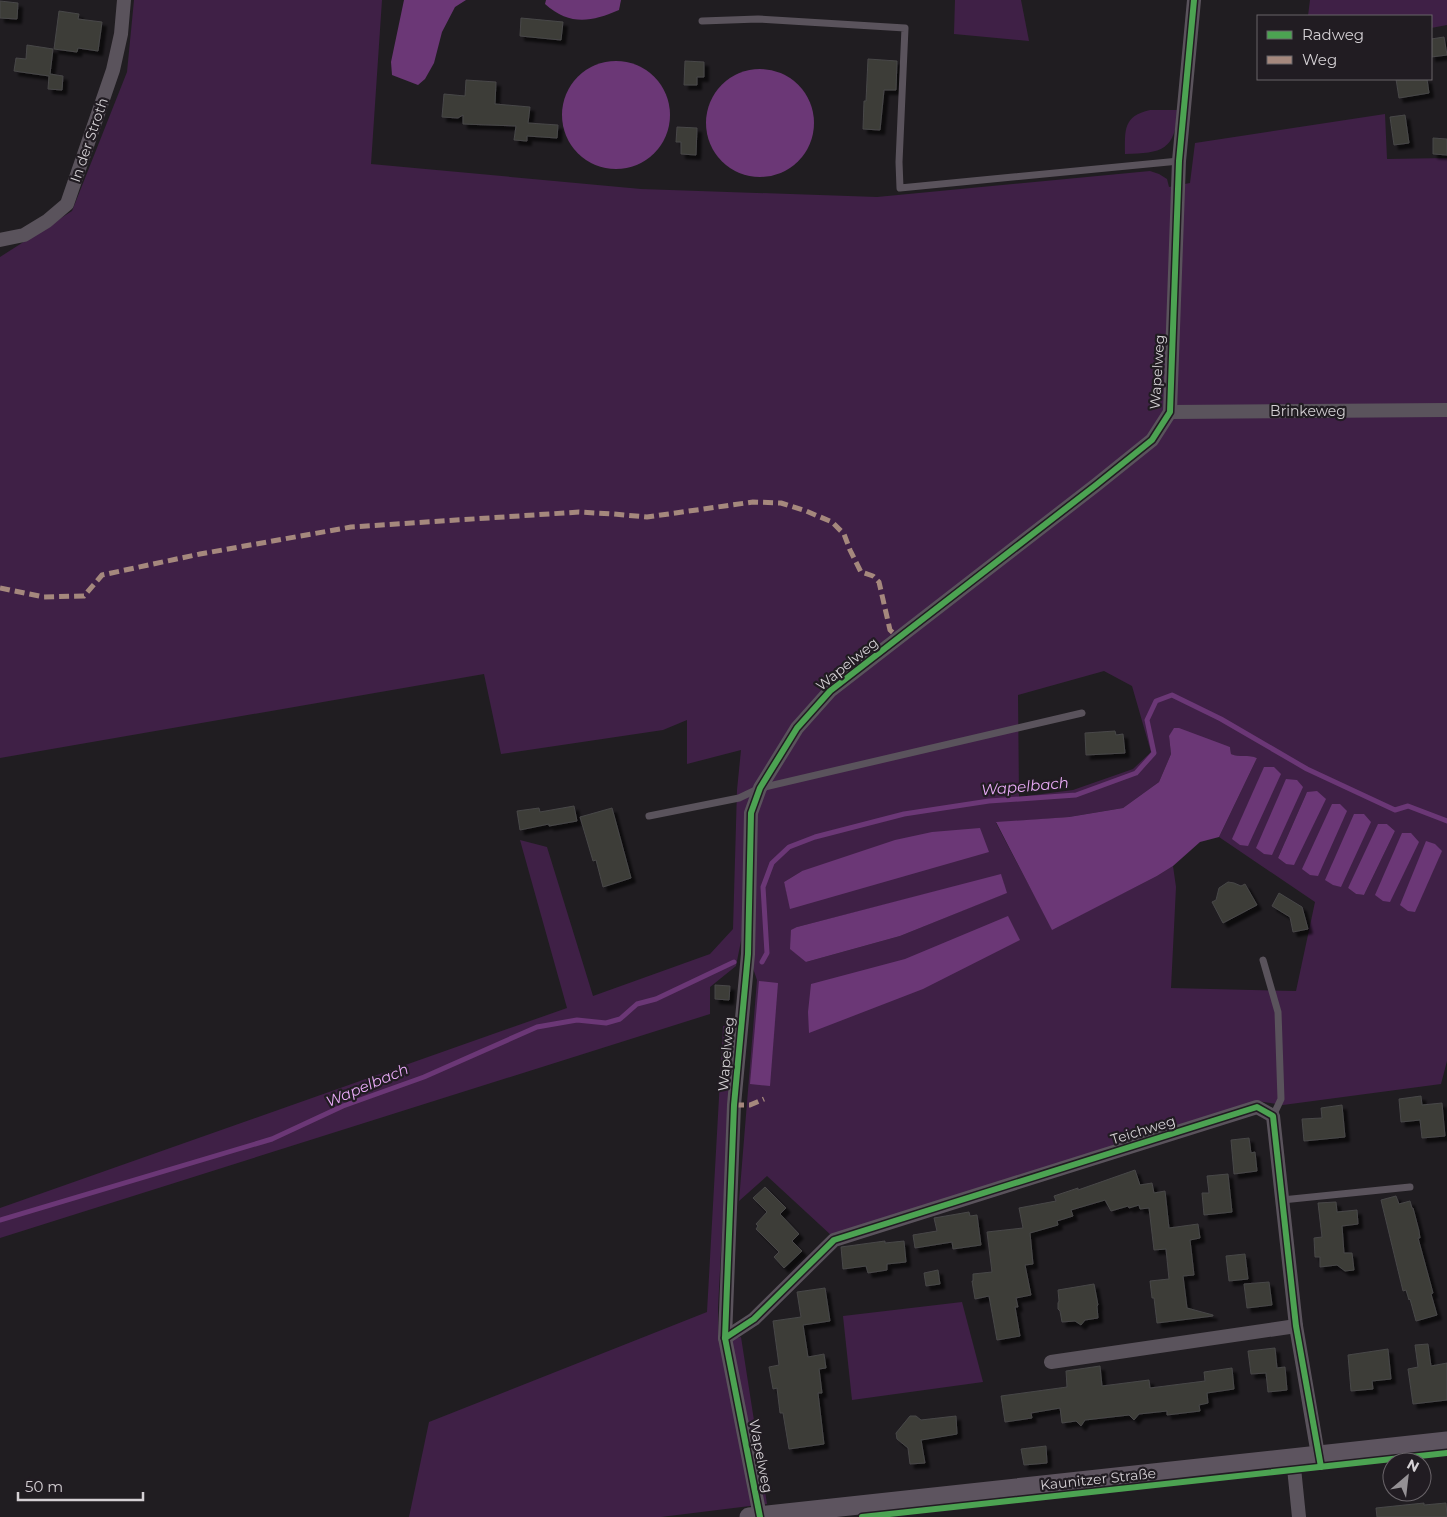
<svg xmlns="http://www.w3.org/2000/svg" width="1447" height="1517" font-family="Montserrat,sans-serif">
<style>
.green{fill:#3f2046;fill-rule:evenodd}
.water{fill:#6b3776}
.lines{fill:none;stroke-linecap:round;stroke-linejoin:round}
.stream{stroke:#6b3776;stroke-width:5}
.building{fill:#3c3e38;stroke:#484748;filter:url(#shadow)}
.lane{stroke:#5a535c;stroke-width:7}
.street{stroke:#5a535c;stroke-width:14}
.secondary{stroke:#5d545f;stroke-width:19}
.quiet{stroke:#a5887d;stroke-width:5;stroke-dasharray:10 5;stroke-linecap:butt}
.cycleway-casing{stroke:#211c22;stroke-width:9}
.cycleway{stroke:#4ca352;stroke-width:6}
.labels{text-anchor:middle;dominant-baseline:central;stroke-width:4.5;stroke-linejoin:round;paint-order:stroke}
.street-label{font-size:14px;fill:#d4d0d4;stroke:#211c22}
.water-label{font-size:15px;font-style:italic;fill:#e9abf7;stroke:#211c22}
</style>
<defs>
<filter id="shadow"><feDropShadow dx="4.5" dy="4.5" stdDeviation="1" flood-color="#0009"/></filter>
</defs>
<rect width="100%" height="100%" fill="#201d21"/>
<g class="green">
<path d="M134,0H382L371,164L641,189L877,197L1150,171L1159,174L1167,179L1169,187L1190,183L1195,143L1385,114L1387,159L1447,158V1061L1441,1084L1283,1105L1257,1101L832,1236L767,1176L739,1201L757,980L742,936L736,966L710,987V1014L0,1238V1208L567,1008L520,840L547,847L593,996L710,954L733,929L737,790L741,750L687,764V720L663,730L501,754L484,674L0,758V257L72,211L127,72ZM1104,671L1132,686L1151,752L1133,769L1073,790L1019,797L1018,695ZM1169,736L1230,747L1231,754C1240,758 1247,754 1257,758L1219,837L1315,902L1296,991L1171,988L1176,887L1173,866L1157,876L1052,929L996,823L1069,817L1123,808L1159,782L1171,754ZM1307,792L1286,864L1278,858ZM1387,824L1395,831L1364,895L1356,894L1348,888ZM802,871L791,909L784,882ZM1001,875L1006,893L900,936L806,962L797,927Z"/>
<polygon points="955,0 1021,0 1029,41 954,34"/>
<polygon points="1310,0 1447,0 1447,25 1431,28 1431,16 1308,16"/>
<path d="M1150,110H1178C1175,151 1162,153 1125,154C1125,130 1123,116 1150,110Z"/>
<polygon points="733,1025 718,1308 719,1342 741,1337 767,1504 661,1517 409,1517 429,1422 707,1312 723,1026"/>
<polygon points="962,1302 983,1382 852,1400 843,1316"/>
</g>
<g class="water">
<polygon points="404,0 466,0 455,7 442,32 434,63 425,79 418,85 392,75 391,62"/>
<path d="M546,0H621L619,10C591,22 570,26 545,4Z"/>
<circle cx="616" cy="115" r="54"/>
<circle cx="760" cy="123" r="54"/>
<path d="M1174,728H1179L1230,747L1231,754C1241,758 1247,754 1257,758L1219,837L1200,842L1173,866L1157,876L1052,930L996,822L1069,817L1123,808L1159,782L1171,754L1169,736Z"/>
<polygon points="1264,767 1274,767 1281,774 1248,846 1240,845 1232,839"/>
<polygon points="1286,779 1297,780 1303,787 1272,855 1264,854 1256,848"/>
<polygon points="1317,791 1326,799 1294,865 1286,864 1278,858 1307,792"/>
<polygon points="1332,804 1340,804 1347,811 1318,876 1310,875 1302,869"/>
<polygon points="1354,814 1364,814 1371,822 1341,887 1333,885 1325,880"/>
<polygon points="1378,824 1387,824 1395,831 1364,895 1356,894 1348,888"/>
<polygon points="980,828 989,852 790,909 784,882 802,871 895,840 932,832"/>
<polygon points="1402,833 1411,833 1419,842 1390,902 1383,901 1375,895"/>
<polygon points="1426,841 1435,844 1442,851 1415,912 1408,911 1400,905"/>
<polygon points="1001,874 1007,893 900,936 806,962 790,949 791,930 797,927"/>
<polygon points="1008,916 1020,940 923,989 809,1033 808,1012 811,984 905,959"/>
<polygon points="759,981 778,983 770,1086 750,1084"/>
</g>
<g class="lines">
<g class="stream">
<polyline points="762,962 767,953 763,887 772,863 789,847 815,837 904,814 989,801 1076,795 1136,773 1154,753 1147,720 1156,701 1172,695 1221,719 1307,769 1395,810 1408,806 1447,821"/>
<polyline points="0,1220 272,1139 343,1106 424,1077 537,1027 577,1020 606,1023 620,1019 637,1004 656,999 734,962"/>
</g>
</g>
<g class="building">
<polygon points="0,1 18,3 17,19 0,18"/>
<polygon points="59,11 79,14 78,19 102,22 98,51 78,48 77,52 54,49"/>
<polygon points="521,18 563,22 561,40 520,36"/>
<polygon points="1444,37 1447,55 1431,57 1431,39"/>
<polygon points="27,45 53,49 50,74 63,76 62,90 48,89 49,76 14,71 16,58 26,59"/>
<polygon points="868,59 897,61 896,90 884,90 880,130 863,129 864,101 866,101"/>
<polygon points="685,61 704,62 704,77 697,77 697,85 684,85"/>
<polygon points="1396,79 1427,79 1429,93 1399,98"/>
<polygon points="466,80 496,82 495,104 530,107 528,123 558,125 557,138 527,136 527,141 514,140 516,126 463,124 463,115 458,118 442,117 444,94 465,96"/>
<polygon points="1405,115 1409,143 1394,145 1390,117"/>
<polygon points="677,127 697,128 696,155 681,154 681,142 676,142"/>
<polygon points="1433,138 1447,139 1447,155 1433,154"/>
<polygon points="1115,731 1116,735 1123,734 1125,753 1086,755 1085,733"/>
<polygon points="574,806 577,821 549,826 549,824 520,830 517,811 539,808 540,812"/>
<polygon points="612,808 631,878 603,887 596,860 593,861 580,817"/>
<polygon points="1228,882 1234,883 1241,886 1245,884 1257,905 1223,923 1212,902 1216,900 1219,888"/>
<polygon points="1279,893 1302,907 1308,929 1293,932 1290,917 1272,906"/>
<polygon points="715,985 730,986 729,1000 715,999"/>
<polygon points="1421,1096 1422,1105 1442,1103 1445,1136 1422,1138 1420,1120 1401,1122 1399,1099"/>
<polygon points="1342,1105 1345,1137 1304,1141 1302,1119 1322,1118 1321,1108"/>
<polygon points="1249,1138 1251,1153 1255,1152 1257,1171 1234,1174 1231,1140"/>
<polygon points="1135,1170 1140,1185 1152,1183 1154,1193 1165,1191 1169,1228 1198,1224 1200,1238 1190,1240 1194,1275 1183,1276 1187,1308 1213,1315 1213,1316 1157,1323 1154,1298 1152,1298 1150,1281 1169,1279 1166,1249 1154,1250 1149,1208 1140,1209 1139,1205 1129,1208 1128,1206 1111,1211 1105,1200 1071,1210 1073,1216 1057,1221 1058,1225 1030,1233 1033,1264 1025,1265 1031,1295 1016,1298 1018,1307 1015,1307 1020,1336 997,1340 989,1296 975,1299 972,1281 973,1281 973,1274 992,1272 987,1232 1023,1228 1019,1208 1056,1201 1054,1196 1078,1188 1078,1190"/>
<polygon points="1228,1174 1232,1212 1204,1215 1202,1193 1209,1193 1207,1176"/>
<polygon points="765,1187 786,1208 780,1214 799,1234 792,1241 802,1251 784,1268 774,1257 779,1252 756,1229 758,1226 756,1224 767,1212 753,1198"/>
<polygon points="1396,1196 1399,1204 1410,1201 1412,1208 1413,1208 1419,1231 1420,1238 1418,1238 1433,1293 1431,1294 1437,1315 1416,1321 1410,1299 1409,1300 1406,1290 1403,1291 1381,1200"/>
<polygon points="1336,1202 1337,1212 1357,1210 1358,1224 1342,1226 1344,1253 1352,1253 1354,1270 1345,1271 1337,1265 1320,1267 1320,1257 1315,1257 1314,1238 1322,1237 1318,1203"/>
<polygon points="969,1212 970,1216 977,1215 981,1245 953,1249 952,1242 915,1248 913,1235 937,1231 934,1218"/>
<polygon points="885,1241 885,1243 904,1241 906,1262 887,1264 887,1270 868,1273 866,1266 843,1269 841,1247"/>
<polygon points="1245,1254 1248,1279 1229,1281 1226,1256"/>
<polygon points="938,1270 940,1284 926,1286 924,1273"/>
<polygon points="1269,1282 1272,1305 1247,1308 1244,1284"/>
<polygon points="1094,1284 1098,1305 1097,1306 1098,1318 1085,1320 1081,1325 1075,1321 1062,1322 1060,1311 1058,1309 1058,1303 1059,1301 1058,1290"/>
<polygon points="825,1288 830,1321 803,1325 808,1357 824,1354 826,1368 819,1369 822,1393 818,1393 824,1444 789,1449 783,1413 780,1413 777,1388 773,1389 769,1367 779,1365 773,1321 801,1317 797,1292"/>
<polygon points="1428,1344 1431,1366 1447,1363 1447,1400 1413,1404 1408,1369 1418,1367 1415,1345"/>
<polygon points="1275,1348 1277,1368 1285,1367 1287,1390 1268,1392 1266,1373 1251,1374 1248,1351"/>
<polygon points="1388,1349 1391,1379 1372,1381 1373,1389 1351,1391 1348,1355"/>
<polygon points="1100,1366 1102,1386 1149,1380 1150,1388 1205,1381 1204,1372 1232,1368 1234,1389 1207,1393 1208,1403 1199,1405 1200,1411 1167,1415 1167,1411 1139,1414 1134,1420 1129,1415 1085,1420 1081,1426 1076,1421 1062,1423 1060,1408 1031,1413 1032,1418 1005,1422 1001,1396 1067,1387 1066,1371"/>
<polygon points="910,1416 916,1416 921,1420 956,1416 957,1434 921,1440 925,1463 910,1464 908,1448 897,1439 896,1433"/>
<polygon points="1046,1446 1047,1463 1024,1465 1021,1449"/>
<polygon points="1424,1503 1424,1505 1446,1503 1447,1517 1377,1517 1376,1508"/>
</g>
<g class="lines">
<g class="lane">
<polyline points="702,21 758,19 905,28 899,162 900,188 1179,161"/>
<polyline points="649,816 739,798 760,788 1082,713"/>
<polyline points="1263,960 1278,1012 1281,1099 1273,1116"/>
<polyline points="1282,1200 1410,1187"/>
</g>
<g class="street">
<polyline points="0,240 24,235 47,221 67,204 113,70 121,34 124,0"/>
<polyline points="1170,412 1447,410"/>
<polyline points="725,1338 754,1319 834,1240 1257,1107 1273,1116 1296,1326 1318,1455"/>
<polyline points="1051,1362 1296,1326"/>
<polyline points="1293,1458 1299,1517"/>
<polyline points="760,1516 725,1338 734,1105 748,954 751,813 760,788 797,728 830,691 1096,485 1152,440 1170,412 1179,161 1194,0"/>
</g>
<polyline class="secondary" points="749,1517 1447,1441"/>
<g class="quiet">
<polyline points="0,588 44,597 84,596 102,575 200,554 351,527 579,512 613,514 647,517 753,502 781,503 806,511 832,522 844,534 850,550 861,572 873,576 879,582 890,630 899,638"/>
<polyline points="734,1105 750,1105 764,1099"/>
</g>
<g class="cycleway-casing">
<g id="cycleway">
<polyline points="725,1338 754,1319 834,1240 1257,1107 1273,1116 1296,1326 1321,1467"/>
<polyline points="760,1517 725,1338 734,1105 748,954 751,813 760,788 797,728 830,691 1096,485 1152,440 1170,412 1179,161 1194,0"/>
<polyline points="862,1517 1447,1453"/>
</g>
</g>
<use href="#cycleway" class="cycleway"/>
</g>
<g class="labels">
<g class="street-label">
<text transform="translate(89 140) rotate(-71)">In der Stroth</text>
<text transform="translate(1157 372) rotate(-86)">Wapelweg</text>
<text x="1308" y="411">Brinkeweg</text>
<text transform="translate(847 664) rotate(-39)">Wapelweg</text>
<text transform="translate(726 1054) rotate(-85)">Wapelweg</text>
<text transform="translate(1143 1130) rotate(-17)">Teichweg</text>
<text transform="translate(761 1456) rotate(79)">Wapelweg</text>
<text transform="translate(1098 1479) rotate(-6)">Kaunitzer Straße</text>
</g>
<g class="water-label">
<text transform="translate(1025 786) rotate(-5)">Wapelbach</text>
<text transform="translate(367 1085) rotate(-23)">Wapelbach</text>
</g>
</g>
<rect x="1257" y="15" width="175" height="65" fill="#211c22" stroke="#696469"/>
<rect x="1267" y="31" width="25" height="8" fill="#4ca352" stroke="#696469"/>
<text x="1302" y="40" font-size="15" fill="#d4d0d4">Radweg</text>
<rect x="1267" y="56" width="25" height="8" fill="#a5887d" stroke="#696469"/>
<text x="1302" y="65" font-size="15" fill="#d4d0d4">Weg</text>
<g transform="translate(1407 1477) rotate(28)"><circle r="24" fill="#211c22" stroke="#696469"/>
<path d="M0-4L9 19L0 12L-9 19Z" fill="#959195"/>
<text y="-8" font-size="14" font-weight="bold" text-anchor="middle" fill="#d4d0d4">N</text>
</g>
<path d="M18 1492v8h125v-8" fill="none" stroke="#d4d0d4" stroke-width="2.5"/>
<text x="25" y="1492" font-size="15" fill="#d4d0d4" stroke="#211c22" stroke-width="4" paint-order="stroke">50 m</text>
</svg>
